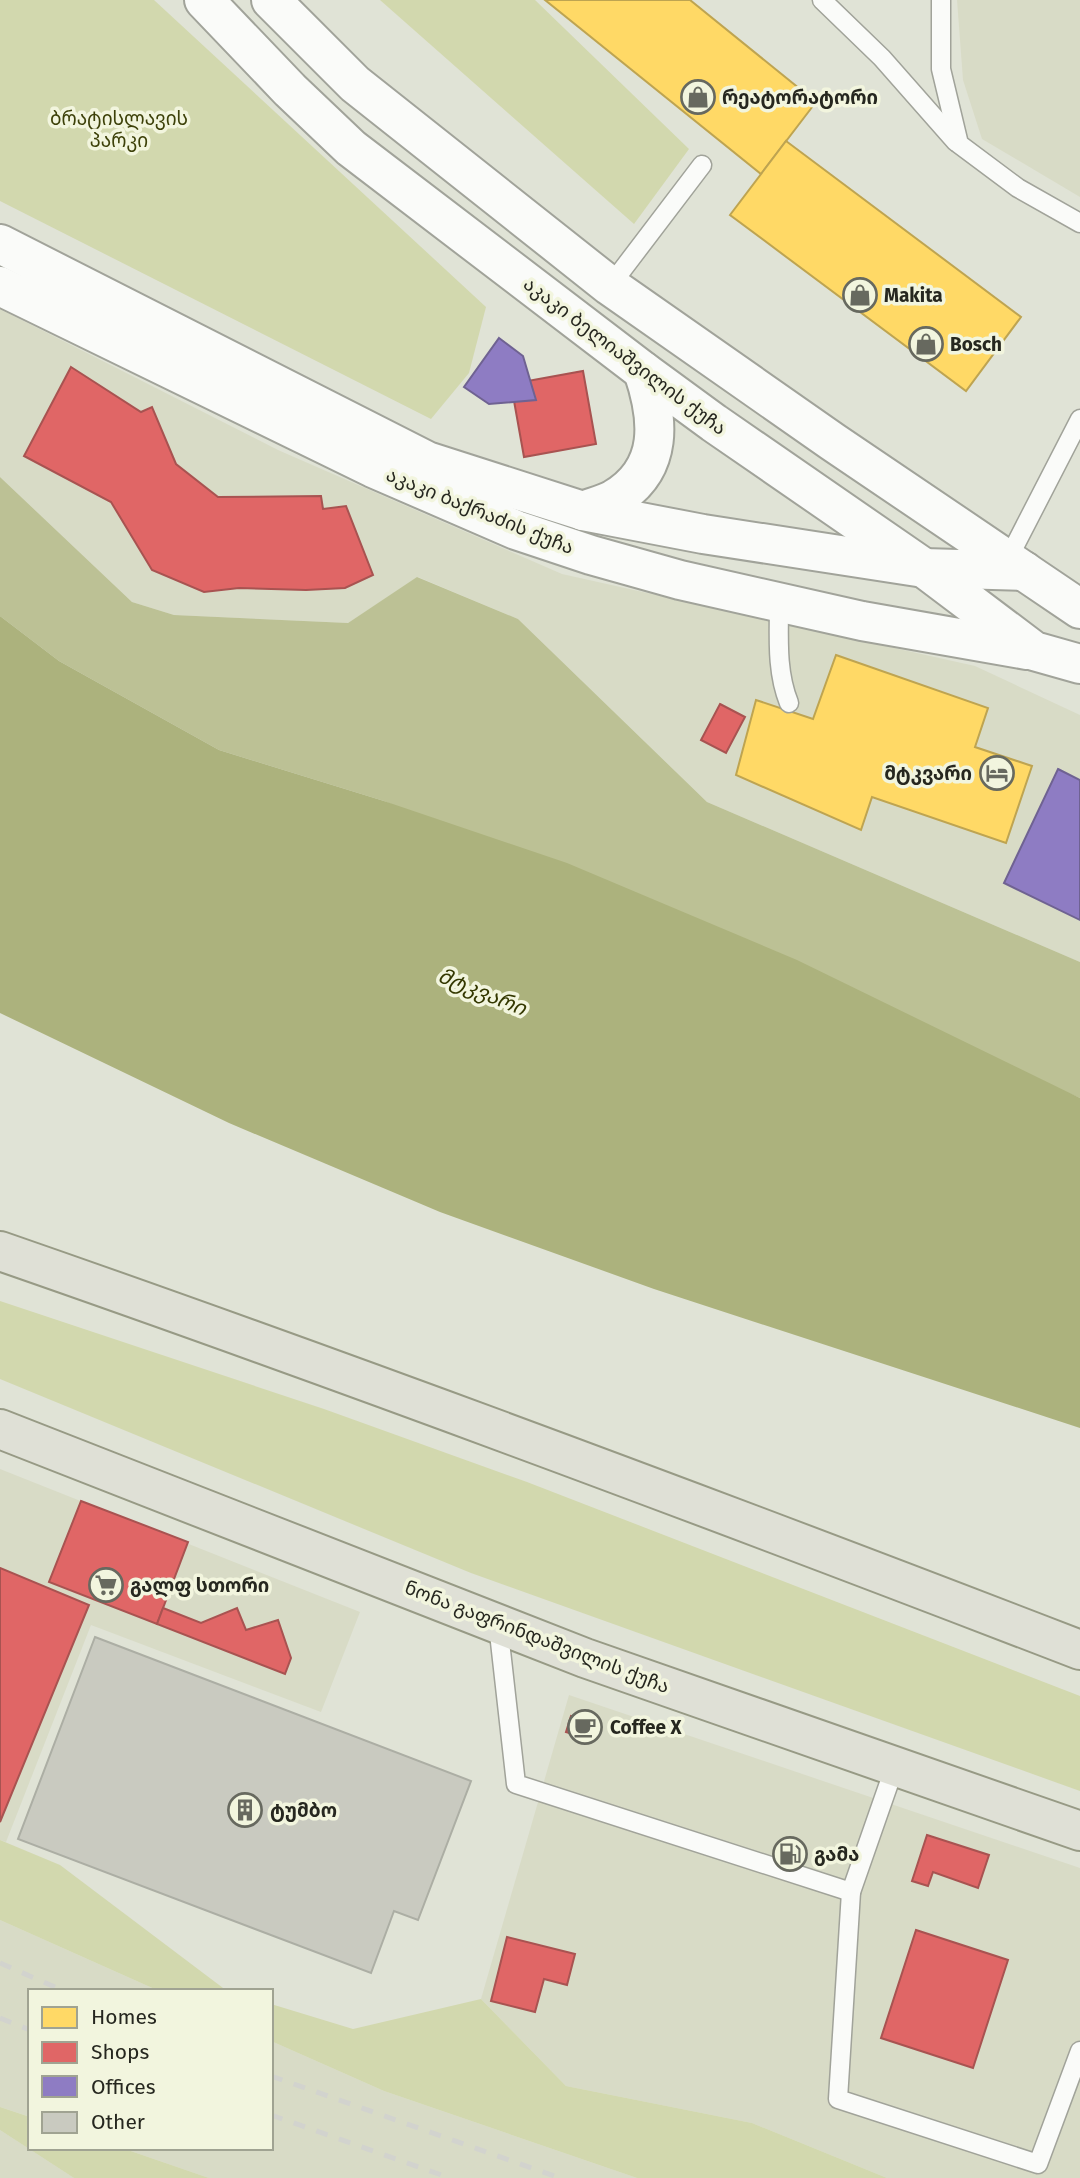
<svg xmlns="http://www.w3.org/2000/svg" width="1080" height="2178" font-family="'Fira Sans','Noto Sans Georgian',sans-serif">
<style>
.built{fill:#d8dbc6}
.green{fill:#d2d8ae}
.forest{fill:#bcc195}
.water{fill:#acb27d}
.homes{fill:#ffd966;stroke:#bea451;stroke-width:2}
.shops{fill:#e06666;stroke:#a85351;stroke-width:2}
.offices{fill:#8e7cc3;stroke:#6f6292;stroke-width:2}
.building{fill:#c9cac0;stroke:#acaea4;stroke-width:2}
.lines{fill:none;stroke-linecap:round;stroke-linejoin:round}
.service-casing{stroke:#a1a39a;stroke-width:21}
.secondary-casing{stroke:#a1a39a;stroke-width:42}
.primary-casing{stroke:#979a85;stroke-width:42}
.service{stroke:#fafbf9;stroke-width:18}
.secondary{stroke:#fafbf9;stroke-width:38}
.primary{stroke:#dfe0d6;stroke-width:38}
.rail{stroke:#d2d3ce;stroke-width:5;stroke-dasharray:12 12;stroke-linecap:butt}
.labels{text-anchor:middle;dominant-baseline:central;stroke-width:7;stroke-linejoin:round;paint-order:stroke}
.poi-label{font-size:19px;font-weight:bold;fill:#26271f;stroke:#f2f5de;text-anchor:start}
.park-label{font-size:19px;fill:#3d4109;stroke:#f2f5de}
.street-label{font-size:19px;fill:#26271f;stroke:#f2f5de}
.water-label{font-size:21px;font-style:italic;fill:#343800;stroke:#f2f5de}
</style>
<rect width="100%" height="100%" fill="#e0e3d6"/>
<g class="built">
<polygon points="957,0 1080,0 1080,197 982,139 963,80"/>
<polygon points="0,309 278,450 562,574 975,666 1080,715 1080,962 707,802 518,619 418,577 348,623 174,615 132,602 0,477"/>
<polygon points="0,1469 360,1612 321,1712 91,1625 6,1842 0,1840"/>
<polygon points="569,1695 1080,1868 1080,2178 887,2178 752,2123 566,2086 481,1999"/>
<polygon points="0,1920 159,1991 30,1991 30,2117 0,2107"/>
<polygon points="271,2041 384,2091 637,2178 209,2178 122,2148 271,2148"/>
<polygon points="0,2130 74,2178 0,2178"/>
</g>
<g class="green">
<polygon points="0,0 154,0 486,307 469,373 431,419 0,201"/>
<polygon points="380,0 535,0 689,149 634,224"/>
<polygon points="0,1301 324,1409 527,1482 1080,1696 1080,1791 471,1573 0,1379"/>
<polygon points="0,1840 60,1865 227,1991 159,1991 0,1920"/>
<polygon points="481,1999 566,2086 752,2123 887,2178 637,2178 384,2091 271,2041 271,2004 353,2029"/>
<polygon points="0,2107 30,2117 30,2148 122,2148 209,2178 74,2178 0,2130"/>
</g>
<polygon class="forest" points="0,477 132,602 174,615 348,623 417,577 518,619 707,802 1080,962 1080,1098 384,801 219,750 59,661 0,616"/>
<polygon class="water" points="0,616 59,661 219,750 384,801 567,863 797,960 1080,1098 1080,1428 654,1289 440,1212 229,1123 0,1013"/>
<g class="homes">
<polygon points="545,0 690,0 816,102 761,174"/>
<polygon points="786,141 1021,317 966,391 730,215"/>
<polygon points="836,655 988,708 975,747 1032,766 1006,843 872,797 861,830 736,775 756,700 813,719"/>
</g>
<g class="shops">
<polygon points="71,367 141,412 152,407 176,464 218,497 321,496 323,509 346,506 373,575 345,588 306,590 239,588 204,592 152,570 111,502 24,456"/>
<polygon points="583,371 596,444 524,457 511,384"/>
<polygon points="720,704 745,717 726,753 701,740"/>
<polygon points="81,1501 188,1542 157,1624 49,1582"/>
<polygon points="0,1568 89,1605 0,1822"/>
<polygon points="163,1608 201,1623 237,1608 246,1630 278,1620 291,1658 285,1674 157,1624"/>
<polygon points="571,1716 599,1724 594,1740 566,1732"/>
<polygon points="927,1835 989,1855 978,1888 933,1872 928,1886 912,1881"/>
<polygon points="916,1930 1008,1960 973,2068 881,2038"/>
<polygon points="507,1937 575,1954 567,1985 544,1979 535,2012 491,2001"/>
</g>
<g class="offices">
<polygon points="499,338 523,356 536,400 489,404 464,387"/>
<polygon points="1058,769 1080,780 1080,920 1004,883"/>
</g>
<polygon class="building" points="95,1637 471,1781 418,1920 394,1911 371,1973 18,1839"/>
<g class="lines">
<g class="service-casing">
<g id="service">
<polyline points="822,0 882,58 956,142"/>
<polyline points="941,0 941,69 959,144 1018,188 1080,223"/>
<polyline points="610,286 702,165"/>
<polyline points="1008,559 1080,419"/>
<path d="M779,602C779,636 776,671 789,703"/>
<polyline points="498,1624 516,1784 851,1892 895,1766"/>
<polyline points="851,1892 838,2099 1038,2164 1080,2051"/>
</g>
</g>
<g class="secondary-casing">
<g id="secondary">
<polyline points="204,0 290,90 351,148 643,371 714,423 924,568 1034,651 1080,664"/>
<polyline points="271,0 355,84 610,286 833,442 1080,609"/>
<polyline points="0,244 427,461 583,511 703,534 924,568 1024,571"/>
<polyline points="0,286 373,468 516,530 591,555 680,580 862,621 1027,650"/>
<path d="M583,511C593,507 605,504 614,499C665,469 659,418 643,371"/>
</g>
</g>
<g class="primary-casing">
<g id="primary">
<path d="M0,1251C363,1377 722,1512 1080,1650"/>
<polyline points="0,1429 585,1658 1080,1831"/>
</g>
</g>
<use href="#service" class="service"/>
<use href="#secondary" class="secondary"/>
<use href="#primary" class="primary"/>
<g class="rail">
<polyline points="0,1963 64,1991"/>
<polyline points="0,2018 30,2030"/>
<polyline points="271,2076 560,2178"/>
<polyline points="271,2115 450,2178"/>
</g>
</g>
<defs>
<g id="shop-ring" transform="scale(1.75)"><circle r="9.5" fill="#f2f5de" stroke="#67695f" stroke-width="1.5"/><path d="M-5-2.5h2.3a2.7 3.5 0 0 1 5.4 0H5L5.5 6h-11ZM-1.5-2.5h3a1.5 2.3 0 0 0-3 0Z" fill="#67695f"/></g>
<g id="hotel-ring" transform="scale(1.75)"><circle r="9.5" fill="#f2f5de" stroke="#67695f" stroke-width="1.5"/><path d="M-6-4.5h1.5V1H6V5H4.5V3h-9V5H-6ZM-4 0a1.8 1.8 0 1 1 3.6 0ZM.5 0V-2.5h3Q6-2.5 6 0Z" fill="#67695f"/></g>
<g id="supermarket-ring" transform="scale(1.75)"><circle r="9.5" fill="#f2f5de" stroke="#67695f" stroke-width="1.5"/><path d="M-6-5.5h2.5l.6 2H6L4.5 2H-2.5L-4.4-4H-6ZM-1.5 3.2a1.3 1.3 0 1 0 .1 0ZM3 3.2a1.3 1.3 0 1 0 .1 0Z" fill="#67695f"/></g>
<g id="cafe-ring" transform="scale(1.75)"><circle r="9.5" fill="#f2f5de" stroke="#67695f" stroke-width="1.5"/><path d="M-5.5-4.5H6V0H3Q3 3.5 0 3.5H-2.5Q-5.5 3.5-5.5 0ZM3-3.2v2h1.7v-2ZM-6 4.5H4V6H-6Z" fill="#67695f"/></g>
<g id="building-ring" transform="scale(1.75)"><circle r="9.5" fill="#f2f5de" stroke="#67695f" stroke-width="1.5"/><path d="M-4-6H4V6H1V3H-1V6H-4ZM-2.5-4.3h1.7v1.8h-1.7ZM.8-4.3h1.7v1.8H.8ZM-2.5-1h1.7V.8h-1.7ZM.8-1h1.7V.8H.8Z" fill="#67695f"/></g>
<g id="fuel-ring" transform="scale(1.75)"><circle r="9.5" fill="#f2f5de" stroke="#67695f" stroke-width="1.5"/><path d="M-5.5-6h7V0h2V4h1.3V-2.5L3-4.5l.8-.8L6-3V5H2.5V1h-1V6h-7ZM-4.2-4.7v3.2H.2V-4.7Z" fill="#67695f"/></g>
</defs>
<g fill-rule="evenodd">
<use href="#shop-ring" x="698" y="97"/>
<use href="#shop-ring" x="860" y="295"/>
<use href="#shop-ring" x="926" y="344"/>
<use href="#hotel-ring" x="997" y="773"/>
<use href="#supermarket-ring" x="106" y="1585"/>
<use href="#cafe-ring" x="585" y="1727"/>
<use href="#building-ring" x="245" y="1810"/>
<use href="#fuel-ring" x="790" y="1854"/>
</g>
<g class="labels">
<g class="poi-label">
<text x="722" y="97">რეატორატორი</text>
<text x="884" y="295">Makita</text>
<text x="950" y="344">Bosch</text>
<text x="972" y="773" text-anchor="end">მტკვარი</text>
<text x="130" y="1585">გალფ სთორი</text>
<text x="610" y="1727">Coffee X</text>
<text x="270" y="1810">ტუმბო</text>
<text x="814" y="1854">გამა</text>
</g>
<g class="park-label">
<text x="119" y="118">ბრატისლავის<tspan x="119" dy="22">პარკი</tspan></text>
</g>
<g class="street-label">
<text transform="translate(625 356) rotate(37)">აკაკი ბელიაშვილის ქუჩა</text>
<text transform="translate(480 511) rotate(22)">აკაკი ბაქრაძის ქუჩა</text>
<text transform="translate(537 1637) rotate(21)">ნონა გაფრინდაშვილის ქუჩა</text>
</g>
<g class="water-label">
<text transform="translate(482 992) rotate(22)">მტკვარი</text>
</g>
</g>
<rect x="28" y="1989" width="245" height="161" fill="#f2f5de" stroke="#a0a392" stroke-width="2"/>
<rect x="42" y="2007" width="35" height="21" fill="#ffd966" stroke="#a0a392" stroke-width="2"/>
<text x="91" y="2024" font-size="21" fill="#26271f">Homes</text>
<rect x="42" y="2042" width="35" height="21" fill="#e06666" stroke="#a0a392" stroke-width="2"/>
<text x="91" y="2059" font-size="21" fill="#26271f">Shops</text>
<rect x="42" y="2076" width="35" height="21" fill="#8e7cc3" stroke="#a0a392" stroke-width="2"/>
<text x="91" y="2094" font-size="21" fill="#26271f">Offices</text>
<rect x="42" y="2112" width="35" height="21" fill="#c9cac0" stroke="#a0a392" stroke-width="2"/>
<text x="91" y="2129" font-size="21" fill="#26271f">Other</text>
</svg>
